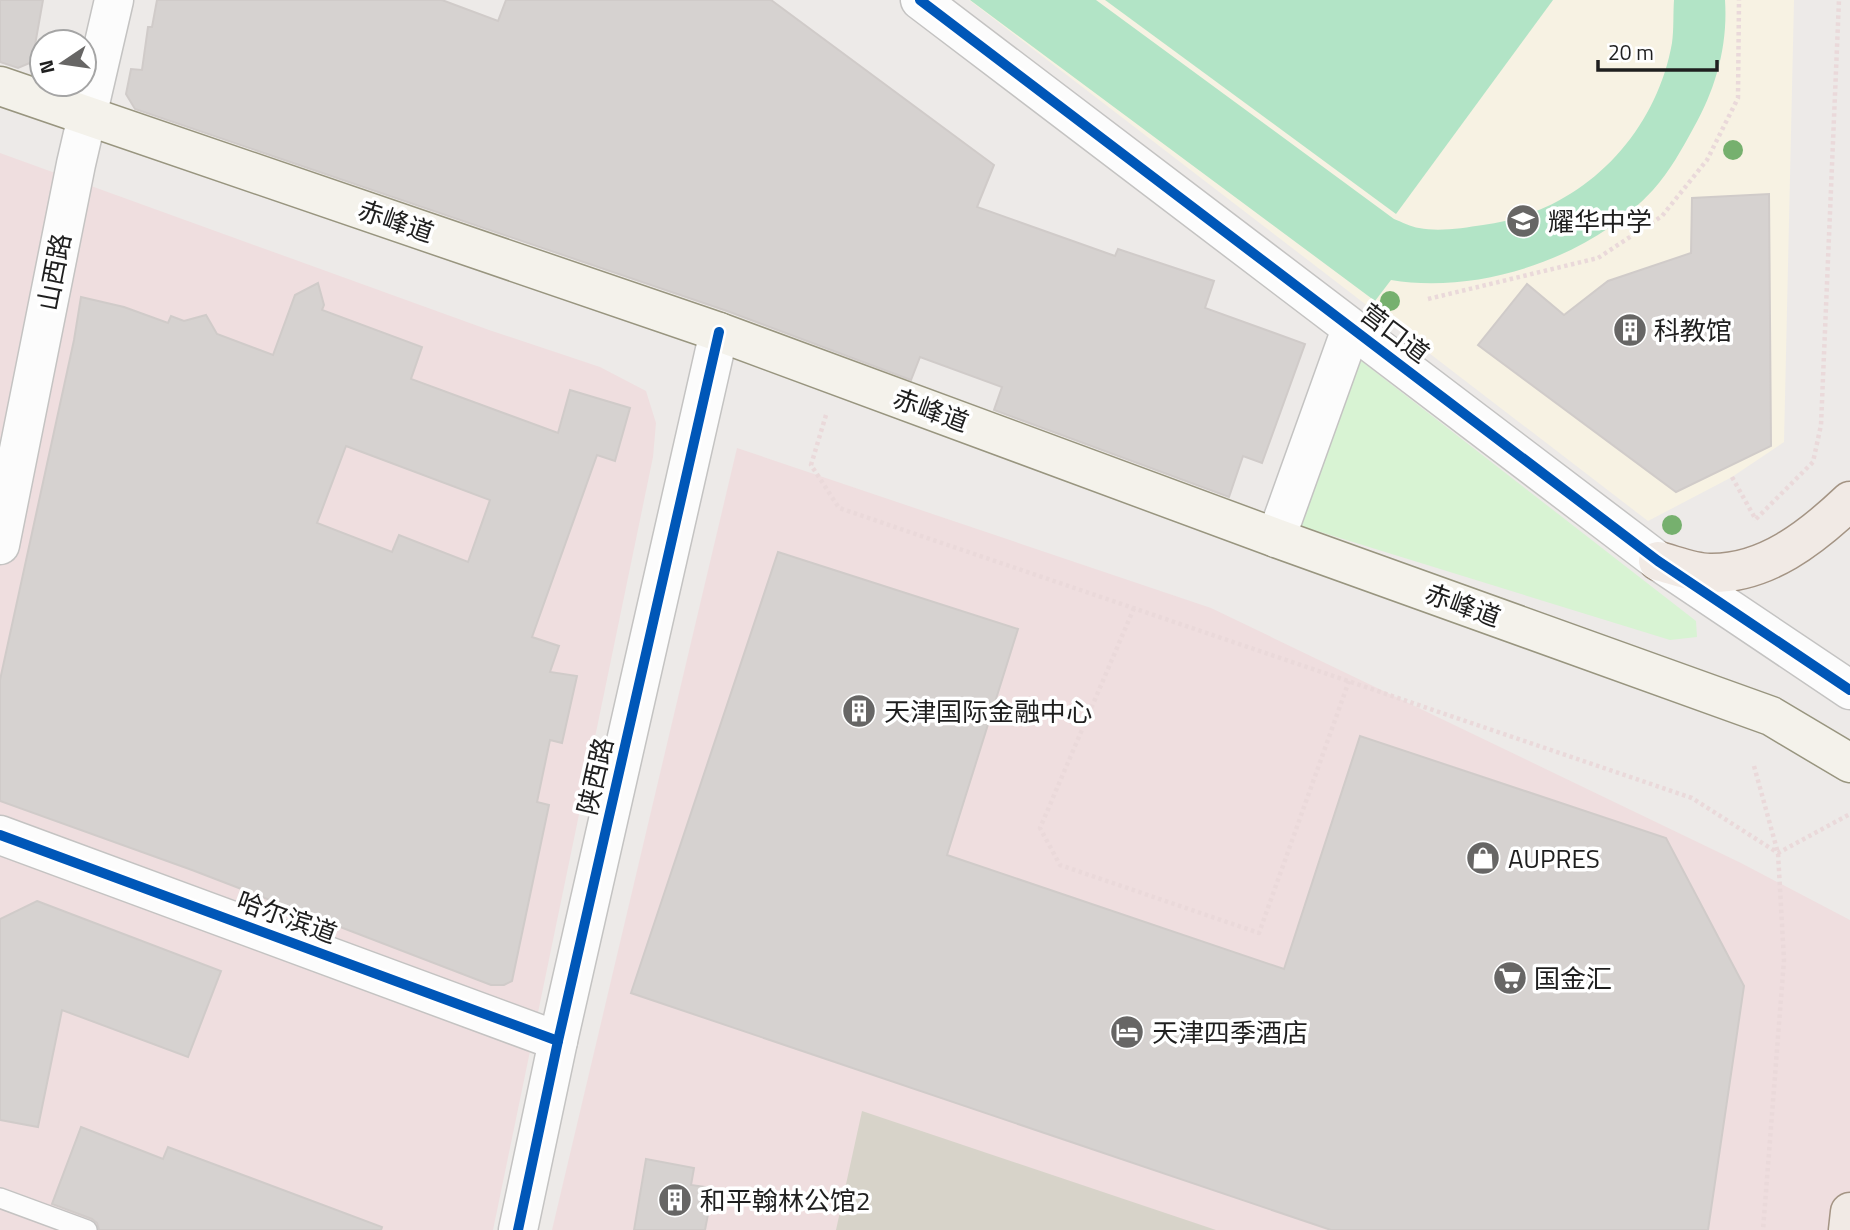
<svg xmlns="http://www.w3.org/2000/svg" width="1850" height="1230" font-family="'Titillium Web','Noto Sans SC',sans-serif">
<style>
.commercial{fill:#efdedf}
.education{fill:#f7f2e3}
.construction{fill:#d7d3c9}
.park{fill:#d8f3d3}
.pitch{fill:#b2e4c6}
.building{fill:#d6d2d0;stroke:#d0cbc9;stroke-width:2;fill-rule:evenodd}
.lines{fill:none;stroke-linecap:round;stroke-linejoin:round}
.service-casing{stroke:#c4c3c2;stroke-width:22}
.minor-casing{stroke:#c4c3c2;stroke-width:41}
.tertiary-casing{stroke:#c4c3c2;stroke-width:41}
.secondary-casing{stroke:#98957f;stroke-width:41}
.primary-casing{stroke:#a49484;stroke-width:41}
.path{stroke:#ead9da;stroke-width:4.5;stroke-dasharray:3.5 3.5;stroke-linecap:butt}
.service{stroke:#fcfcfc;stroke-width:19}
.minor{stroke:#fcfcfc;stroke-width:38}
.tertiary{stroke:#fcfcfc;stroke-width:38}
.secondary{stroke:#f4f2eb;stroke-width:38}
.primary{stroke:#f1eae5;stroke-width:38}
.cycleway-casing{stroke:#fff;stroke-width:15}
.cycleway{stroke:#0057b8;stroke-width:10}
.tree{fill:#76b06e}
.labels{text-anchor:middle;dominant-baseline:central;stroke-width:7;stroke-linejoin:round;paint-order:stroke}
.street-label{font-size:26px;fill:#1f1f1f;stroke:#fff}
.poi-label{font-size:26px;fill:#1f1f1f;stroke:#fff;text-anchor:start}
</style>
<rect width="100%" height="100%" fill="#edeae8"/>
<g class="commercial">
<polygon points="0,153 489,330 600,367 646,391 656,423 653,457 493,1230 0,1230"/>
<polygon points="737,448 1211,608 1741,863 1850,920 1850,1230 552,1230"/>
</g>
<polygon class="education" points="969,0 1794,0 1784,442 1732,477 1648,521"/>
<polygon class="construction" points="862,1111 1216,1230 836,1230"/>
<polygon class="park" points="1360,360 1696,621 1697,637 1670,640 1301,526"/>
<g class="pitch">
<path d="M970,0H1096L1394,219C1402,222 1411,227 1419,228C1439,232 1463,228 1483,225C1579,213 1655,138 1672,43C1674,29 1673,14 1674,0H1725C1728,45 1716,88 1694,127C1682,149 1670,171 1653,190C1592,257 1480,295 1391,280L1375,301Z"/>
<polygon points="1105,0 1553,0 1396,214"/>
</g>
<g class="building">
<polygon points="0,0 43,0 32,62 18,68 0,62"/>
<polygon points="157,0 442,0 498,21 506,0 771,0 994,165 977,207 1115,256 1118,249 1214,281 1205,308 1305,344 1262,463 1243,456 1229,497 994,410 1002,387 920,357 911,380 727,311 135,109 126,94 131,69 142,70 148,27 152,27"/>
<polygon points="1769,194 1771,446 1676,492 1478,345 1527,284 1564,315 1608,281 1691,253 1692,198"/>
<path d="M318,283L324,305L322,310L422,347L411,379L558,433L570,390L630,408L615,461L597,455L532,637L559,646L550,672L577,676L562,743L550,740L537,802L549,805L512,981L504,985H491L192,870L0,801V680L74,340L81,297L124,307L168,323L171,316L184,321L206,315L217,334L273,355L295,295ZM346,446L490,500L468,562L399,535L392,552L317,523Z"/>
<polygon points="778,552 1018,629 947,855 1284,969 1360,736 1666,838 1744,986 1708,1230 1331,1230 631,993"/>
<polygon points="37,901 221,971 188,1057 62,1010 38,1127 0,1120 0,919"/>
<polygon points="81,1127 163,1159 168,1147 382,1227 381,1230 99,1230 97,1223 92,1219 52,1204"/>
<polygon points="646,1159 694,1168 691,1185 713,1188 705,1230 634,1230"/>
</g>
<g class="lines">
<g class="service-casing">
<polyline id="service" points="0,1198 87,1230"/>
</g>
<g class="minor-casing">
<polyline id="minor" points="1276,538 1351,329"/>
</g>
<g class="tertiary-casing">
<g id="tertiary">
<polyline points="920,0 1658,561 1850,690"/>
<polyline points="0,545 76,164 114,0"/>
<polyline points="0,835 558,1041"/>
<polyline points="518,1230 558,1041 719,332"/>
</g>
</g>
<g class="secondary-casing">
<polyline id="secondary" points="0,86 719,332 1276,538 1771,716 1850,763"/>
</g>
<g class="primary-casing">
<g id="primary">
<path d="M1658,561C1674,565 1693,573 1710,573C1766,574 1812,537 1850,501"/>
<polyline points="1848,1230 1850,1212"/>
</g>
</g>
<g class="path">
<polyline points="1428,299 1598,258 1662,216 1707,160 1738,98 1739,0"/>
<polyline points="826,415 811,465 839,508 1692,798 1778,853 1850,814"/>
<polyline points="1732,477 1756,520"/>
<polyline points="1756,519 1813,462 1821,425 1839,0"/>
<polyline points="1134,608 1040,828 1060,865 1259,933 1349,681"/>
<polyline points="1754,766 1778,853 1784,960 1763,1230"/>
</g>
<use href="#service" class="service"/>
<use href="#minor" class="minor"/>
<use href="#tertiary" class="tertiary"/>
<use href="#secondary" class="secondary"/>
<use href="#primary" class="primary"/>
<g class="cycleway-casing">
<g id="cycleway">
<polyline points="920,0 1658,561 1850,690"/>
<polyline points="0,835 558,1041"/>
<polyline points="518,1230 558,1041 719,332"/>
</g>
</g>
<use href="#cycleway" class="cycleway"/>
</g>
<g class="tree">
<circle cx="1733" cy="150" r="10"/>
<circle cx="1390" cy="301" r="10"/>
<circle cx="1672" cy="525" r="10"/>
</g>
<defs>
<g id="school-disc" transform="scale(1.75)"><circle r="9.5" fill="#676665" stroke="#fff"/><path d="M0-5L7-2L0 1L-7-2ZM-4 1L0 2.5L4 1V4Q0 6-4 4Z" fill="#fff"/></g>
<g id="building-disc" transform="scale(1.75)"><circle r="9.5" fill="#676665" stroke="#fff"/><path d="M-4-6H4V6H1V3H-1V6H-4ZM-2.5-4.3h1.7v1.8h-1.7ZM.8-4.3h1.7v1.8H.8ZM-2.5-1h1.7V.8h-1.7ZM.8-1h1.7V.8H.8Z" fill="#fff"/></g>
<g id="shop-disc" transform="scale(1.75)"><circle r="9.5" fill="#676665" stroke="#fff"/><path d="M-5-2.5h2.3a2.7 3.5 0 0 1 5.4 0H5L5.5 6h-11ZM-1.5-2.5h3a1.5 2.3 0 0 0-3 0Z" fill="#fff"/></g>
<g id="supermarket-disc" transform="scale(1.75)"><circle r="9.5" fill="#676665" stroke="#fff"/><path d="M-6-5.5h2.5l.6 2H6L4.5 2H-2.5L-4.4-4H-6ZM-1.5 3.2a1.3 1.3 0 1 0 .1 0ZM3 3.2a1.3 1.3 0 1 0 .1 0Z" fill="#fff"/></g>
<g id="hotel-disc" transform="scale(1.75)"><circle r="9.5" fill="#676665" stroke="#fff"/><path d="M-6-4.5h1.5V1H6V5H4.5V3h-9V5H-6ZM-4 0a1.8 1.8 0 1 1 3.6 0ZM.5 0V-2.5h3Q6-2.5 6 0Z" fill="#fff"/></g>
</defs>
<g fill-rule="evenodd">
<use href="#school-disc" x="1523" y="221"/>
<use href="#building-disc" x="1630" y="330"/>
<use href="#building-disc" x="859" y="711"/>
<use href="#shop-disc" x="1483" y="858"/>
<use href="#supermarket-disc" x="1510" y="978"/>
<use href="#hotel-disc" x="1127" y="1032"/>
<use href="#building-disc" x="675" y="1200"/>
</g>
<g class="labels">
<g class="street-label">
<text transform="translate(396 221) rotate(19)">赤峰道</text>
<text transform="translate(54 272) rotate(-79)">山西路</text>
<text transform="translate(1395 333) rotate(37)">营口道</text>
<text transform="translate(931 410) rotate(20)">赤峰道</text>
<text transform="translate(1463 605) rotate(20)">赤峰道</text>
<text transform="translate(595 776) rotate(-77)">陕西路</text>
<text transform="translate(287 917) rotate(20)">哈尔滨道</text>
</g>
<g class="poi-label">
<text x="1548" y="221">耀华中学</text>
<text x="1654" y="330">科教馆</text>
<text x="884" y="711">天津国际金融中心</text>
<text x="1508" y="858">AUPRES</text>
<text x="1534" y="978">国金汇</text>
<text x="1152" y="1032">天津四季酒店</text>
<text x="700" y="1200">和平翰林公馆2</text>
</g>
</g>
<g transform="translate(63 63) rotate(257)"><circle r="33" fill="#ffffff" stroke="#a5a5a5" stroke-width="2"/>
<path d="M0-5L12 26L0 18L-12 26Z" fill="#676665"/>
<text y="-10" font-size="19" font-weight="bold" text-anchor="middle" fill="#1f1f1f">N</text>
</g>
<path d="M1598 60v10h119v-10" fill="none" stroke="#1f1f1f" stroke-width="3.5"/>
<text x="1608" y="60" font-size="21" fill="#1f1f1f" stroke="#ffffff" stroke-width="5" paint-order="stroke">20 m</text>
</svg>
